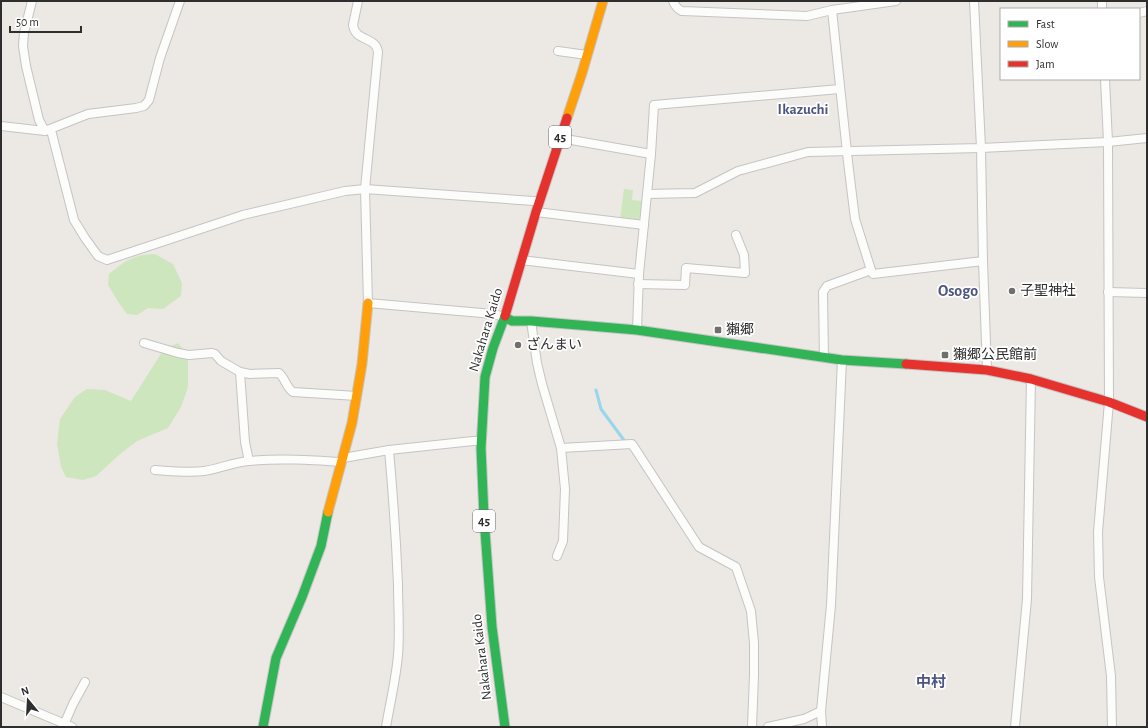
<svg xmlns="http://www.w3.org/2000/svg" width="1148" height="728" font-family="'Alegreya Sans','Noto Sans JP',sans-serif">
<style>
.green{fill:#cee6be}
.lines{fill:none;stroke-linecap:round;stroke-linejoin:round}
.stream{stroke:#99d6ec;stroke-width:3}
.street-casing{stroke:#c5c4c5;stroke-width:10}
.fast-casing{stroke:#c5c4c5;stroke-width:11}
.slow-casing{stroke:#c5c4c5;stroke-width:11}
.jam-casing{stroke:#c5c4c5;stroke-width:11}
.street{stroke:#fcfcfb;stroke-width:8}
.fast{stroke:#30b455;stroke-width:9}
.slow{stroke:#ff9f0a;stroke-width:9}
.jam{stroke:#e5322d;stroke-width:9}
.poi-dot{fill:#706f6e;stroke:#fff;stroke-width:1.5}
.labels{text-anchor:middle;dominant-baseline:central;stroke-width:3.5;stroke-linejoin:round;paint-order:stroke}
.shield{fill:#fff;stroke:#6d6d6d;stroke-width:1}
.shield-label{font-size:13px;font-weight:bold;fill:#2e2e2e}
.poi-label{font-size:14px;fill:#2e2e2e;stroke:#fff;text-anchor:start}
.street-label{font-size:14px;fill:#2e2e2e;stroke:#fff}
.neighbourhood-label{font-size:15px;font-weight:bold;fill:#4d5680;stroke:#fff}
.quarter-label{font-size:16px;font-weight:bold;fill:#4d5680;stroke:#fff}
</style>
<rect width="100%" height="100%" fill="#ece8e4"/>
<g class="green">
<polygon points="624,189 633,190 632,200 643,201 641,217 637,220 620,219"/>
<path d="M155,254L173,264L182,283L181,296L163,309L148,308L137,315L127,314L119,303L108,285L109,274C127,260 132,255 155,254Z"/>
<polygon points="178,343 188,355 188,387 181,407 168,428 137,441 120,454 96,476 83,480 66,477 61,467 57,444 60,419 75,397 87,389 105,390 131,401 164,349"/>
</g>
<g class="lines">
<polyline class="stream" points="596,390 601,409 626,443"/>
<g class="street-casing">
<g id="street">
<polyline points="32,1 24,33 23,46 26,66 39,120 45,131"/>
<path d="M358,1L353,25C355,42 376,36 378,52L365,189L368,303L493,314L505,317"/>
<path d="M673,1C675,6 677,9 682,11L807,16L832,10L896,1"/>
<polyline points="974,1 981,148 983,261 987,370"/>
<polyline points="1102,1 1102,9"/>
<polyline points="832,10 848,162 855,219 871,270 873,274 983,261"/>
<polyline points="1139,13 1147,11"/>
<polyline points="558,51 587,55"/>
<polyline points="1105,79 1108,142 1109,402 1098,532 1099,577 1111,676 1112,727"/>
<polyline points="1,126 45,131 88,114 136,108 144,106 149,100 160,58 180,1"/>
<polyline points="51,130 74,220 85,238 98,256 107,260 243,215 345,191 365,189 534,201 539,203"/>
<polyline points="560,138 651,154"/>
<polyline points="647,194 695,193 738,171 808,152 981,148 1108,142 1147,138"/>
<polyline points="536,212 644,225"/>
<polyline points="521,260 639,274"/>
<polyline points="638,284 685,285 686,268 745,273 744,255 736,235"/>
<polyline points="1108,292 1147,293"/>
<polyline points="531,321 537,363 542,384 561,448 565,489 563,541 557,556"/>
<polyline points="637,330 639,274 651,154 654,105 840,89"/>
<path d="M144,343L178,353L189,355L212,353L215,354L221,361L240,372L250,374L279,373C285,378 286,387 293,392L357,396"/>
<polyline points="824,358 823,292 827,286 871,270"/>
<polyline points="240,372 245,442 249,461"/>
<polyline points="561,448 632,444 699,547 736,567 751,611 754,643 754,675 752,727"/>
<polyline points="343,458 389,450 473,441 481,441"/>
<path d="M155,470C171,471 188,473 204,471C219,469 234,462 249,461C280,458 311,460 342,462"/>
<polyline points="1,697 72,727"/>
<polyline points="63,727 73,704 85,682"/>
<path d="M386,727C390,703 396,679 398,655C400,631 398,607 398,584C396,539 393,494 389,450"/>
<polyline points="768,727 804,719 821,711"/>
<polyline points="822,727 821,711 831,605 842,360"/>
<polyline points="1015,727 1027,599 1031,379"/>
</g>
</g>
<g class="fast-casing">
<g id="fast">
<polyline points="505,317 512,321 531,321 637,330 842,360 906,364"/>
<polyline points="263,727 276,658 302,597 321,546 328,512"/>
<polyline points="505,727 492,627 484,517 481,448 485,377 493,348 505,316"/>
</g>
</g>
<g class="slow-casing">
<g id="slow">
<polyline points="567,118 582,73 603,1"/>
<polyline points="328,512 352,423 362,364 368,303"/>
</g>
</g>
<g class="jam-casing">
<g id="jam">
<polyline points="505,316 536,212 567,118"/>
<polyline points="906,364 987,370 1031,379 1109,402 1147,417"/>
</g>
</g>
<use href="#street" class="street"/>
<use href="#fast" class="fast"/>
<use href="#slow" class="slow"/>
<use href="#jam" class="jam"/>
</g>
<g class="poi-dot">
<circle cx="1012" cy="291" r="4"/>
<rect x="714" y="326" width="8" height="8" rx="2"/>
<circle cx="518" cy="345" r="4"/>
<rect x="941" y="351" width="8" height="8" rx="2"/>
</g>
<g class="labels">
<g class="shield">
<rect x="549" y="126" width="22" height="22" rx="3"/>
<rect x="473" y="510" width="22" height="22" rx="3"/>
</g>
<g class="shield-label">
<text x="560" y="137">45</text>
<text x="484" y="521">45</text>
</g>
<g class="poi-label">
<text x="1020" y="291">子聖神社</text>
<text x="726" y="330">獺郷</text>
<text x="526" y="345">ざんまい</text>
<text x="953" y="355">獺郷公民館前</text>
</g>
<g class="street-label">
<text transform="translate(486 330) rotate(-73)">Nakahara Kaido</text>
<text transform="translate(482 657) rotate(-97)">Nakahara Kaido</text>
</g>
<g class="neighbourhood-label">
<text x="803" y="109">Ikazuchi</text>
<text x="931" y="682">中村</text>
</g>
<g class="quarter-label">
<text x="958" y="291">Osogo</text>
</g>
</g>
<rect width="1148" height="728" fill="none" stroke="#2e2e2e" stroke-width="4"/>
<rect x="1000" y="8" width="140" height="72" fill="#ffffff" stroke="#ababab"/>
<rect x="1008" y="21" width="20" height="6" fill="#30b455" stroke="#ababab"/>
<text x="1036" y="28" font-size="12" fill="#2e2e2e">Fast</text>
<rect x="1008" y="41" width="20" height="6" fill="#ff9f0a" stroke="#ababab"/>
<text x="1036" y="48" font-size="12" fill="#2e2e2e">Slow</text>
<rect x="1008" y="61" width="20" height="6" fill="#e5322d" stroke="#ababab"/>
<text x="1036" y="68" font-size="12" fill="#2e2e2e">Jam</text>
<g transform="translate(28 700) rotate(342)" stroke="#ffffff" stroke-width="3" paint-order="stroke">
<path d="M0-3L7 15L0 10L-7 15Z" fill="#2e2e2e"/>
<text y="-6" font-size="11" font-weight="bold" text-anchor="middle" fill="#2e2e2e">N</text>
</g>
<path d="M10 26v6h71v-6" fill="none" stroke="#2e2e2e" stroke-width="2"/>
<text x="16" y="26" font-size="12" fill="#2e2e2e" stroke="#ffffff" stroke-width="3" paint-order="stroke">50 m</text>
</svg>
